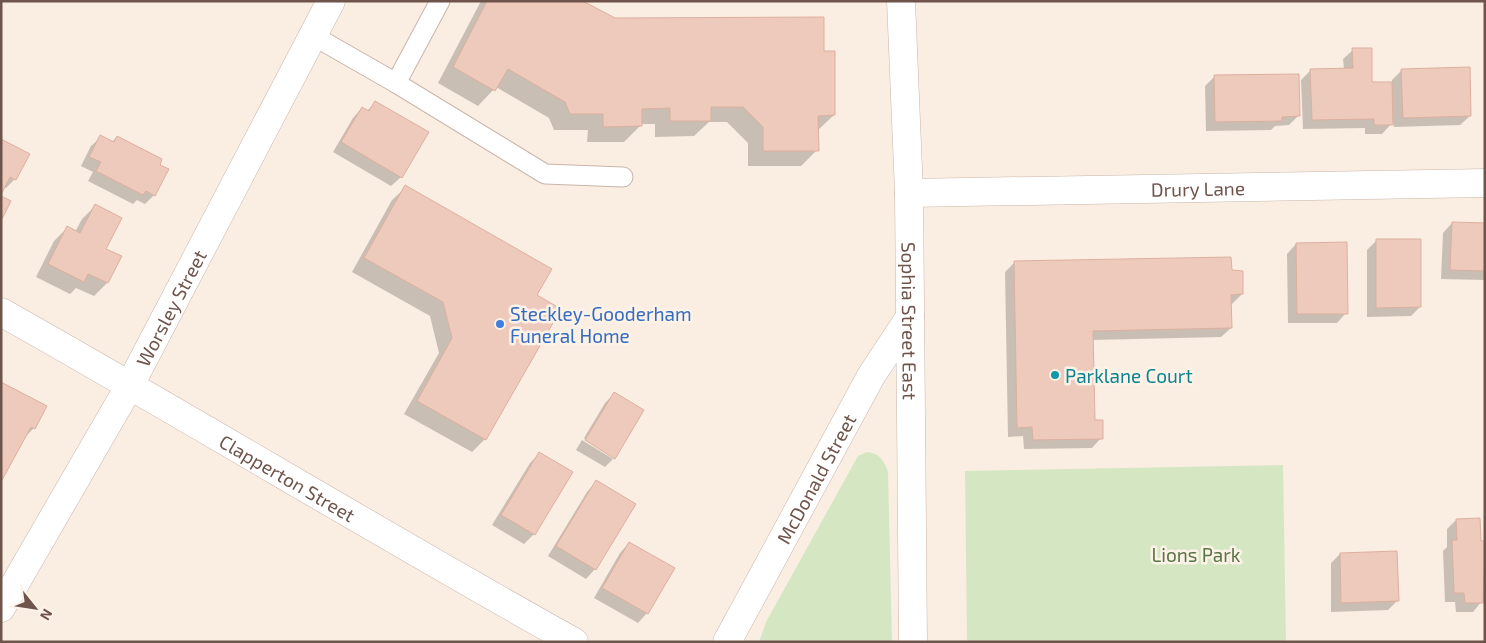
<svg xmlns="http://www.w3.org/2000/svg" width="1486" height="643" font-family="'Exo 2',sans-serif">
<style>
.green{fill:#d5e6c2}
.shadow{fill:#0003}
.building{fill:#edcabc;stroke:#deaf9e}
.lines{fill:none;stroke-linecap:round;stroke-linejoin:round}
.service-casing{stroke:#c9b5aa;stroke-width:21}
.minor-casing{stroke:#c9b5aa;stroke-width:29}
.service{stroke:#fff;stroke-width:19}
.minor{stroke:#fff;stroke-width:28}
.shop-dot{fill:#3f7fe0;stroke:#fdf2e8;stroke-width:2}
.culture-dot{fill:#0f9aa8;stroke:#fdf2e8;stroke-width:2}
.labels{text-anchor:middle;dominant-baseline:central;stroke-width:5;stroke-linejoin:round;paint-order:stroke}
.street-label{font-size:19px;fill:#6f544b;stroke:#fdf2e8}
.shop-label{font-size:19px;fill:#366cbe;stroke:#fdf2e8;text-anchor:start}
.culture-label{font-size:19px;fill:#0d838f;stroke:#fdf2e8;text-anchor:start}
.park-label{font-size:19px;fill:#587544;stroke:#fdf2e8}
</style>
<rect width="100%" height="100%" fill="#faeee2"/>
<g class="green">
<path d="M867,452C880,453 884,461 888,472L892,642H759L766,622L858,456Z"/>
<polygon points="1283,465 1286,642 967,642 965,471"/>
</g>
<g class="shadow">
<polygon points="481,1 580,1 615,20 823,52 834,115 817,131 817,150 801,166 748,166 748,143 727,122 709,122 694,136 655,137 655,124 640,124 640,126 624,142 587,142 588,130 554,130 549,118 496,87 478,106 438,83"/>
<polygon points="1353,50 1371,84 1392,83 1392,80 1402,70 1470,116 1460,125 1394,127 1393,122 1382,134 1365,134 1365,128 1303,129 1301,80 1311,70 1344,69 1343,59"/>
<polygon points="1215,76 1298,116 1289,125 1275,126 1271,130 1206,131 1205,86"/>
<polygon points="375,103 401,177 391,186 333,152 353,118 362,108 367,111"/>
<polygon points="101,137 112,142 117,137 154,195 145,204 137,200 133,204 88,181 93,172 81,166 91,146"/>
<polygon points="1,140 15,179 6,188 4,187"/>
<polygon points="406,187 535,296 485,439 472,452 404,414 439,353 430,316 352,272 392,200"/>
<polygon points="95,206 105,249 120,257 107,283 94,296 76,288 70,294 36,277 54,241 67,228 75,232 82,219"/>
<polygon points="1452,223 1485,224 1485,280 1441,279 1443,233"/>
<polygon points="1376,241 1420,307 1411,316 1367,317 1367,250"/>
<polygon points="1296,244 1346,313 1337,323 1288,323 1287,254"/>
<polygon points="1015,262 1230,271 1242,294 1232,304 1230,304 1231,328 1221,337 1092,340 1094,421 1101,438 1092,448 1024,449 1023,436 1008,437 1005,272"/>
<polygon points="1,383 34,428 22,440"/>
<polygon points="614,394 614,458 613,459 613,456 584,438 605,403"/>
<polygon points="582,440 613,459 605,467 576,450"/>
<polygon points="539,454 571,473 534,534 524,544 492,525 530,463"/>
<polygon points="596,482 595,569 586,579 548,556 587,492"/>
<polygon points="1456,520 1480,542 1485,542 1485,601 1482,601 1473,612 1456,612 1455,602 1445,602 1443,551 1447,547 1447,529"/>
<polygon points="629,543 647,613 638,623 594,598 620,553"/>
<polygon points="1340,554 1397,601 1388,610 1331,612 1331,563"/>
</g>
<g class="building">
<polygon points="487,1 583,1 615,18 824,17 824,51 835,51 835,115 818,116 819,151 763,151 763,127 743,107 711,107 711,121 670,121 670,108 642,109 642,126 603,127 603,114 570,114 565,102 508,69 495,91 453,67"/>
<polygon points="1352,48 1372,48 1372,82 1392,82 1393,125 1374,125 1374,119 1312,120 1310,69 1353,68"/>
<polygon points="1470,67 1471,116 1403,118 1401,69"/>
<polygon points="1299,74 1300,116 1282,117 1282,121 1215,122 1214,75"/>
<polygon points="375,101 429,132 402,178 341,142 362,107 369,111"/>
<polygon points="100,135 114,142 117,136 162,159 160,165 169,169 155,196 146,191 143,195 96,171 101,162 89,157"/>
<polygon points="1,139 30,154 16,180 10,177 1,195"/>
<polygon points="405,185 552,269 537,295 561,309 486,440 417,401 452,338 443,302 364,258"/>
<polygon points="1,196 11,201 1,221"/>
<polygon points="95,204 122,218 106,249 122,256 108,283 88,274 84,282 48,264 67,226 80,233"/>
<polygon points="1452,222 1485,223 1485,271 1450,270"/>
<polygon points="1376,239 1421,239 1421,307 1376,308"/>
<polygon points="1347,242 1348,314 1297,314 1296,243"/>
<polygon points="1231,257 1232,270 1243,271 1243,294 1231,295 1232,328 1093,331 1095,420 1103,420 1103,439 1033,440 1032,427 1017,428 1014,261"/>
<polygon points="1,382 47,406 35,429 31,427 1,482"/>
<polygon points="614,392 644,410 615,459 585,440"/>
<polygon points="539,452 573,472 535,535 501,515"/>
<polygon points="596,480 636,504 596,570 556,546"/>
<polygon points="1480,518 1481,541 1485,541 1483,603 1465,603 1464,593 1454,593 1452,540 1457,540 1456,519"/>
<polygon points="629,542 675,568 648,614 602,588"/>
<polygon points="1397,551 1399,601 1341,603 1340,553"/>
</g>
<g class="lines">
<g class="service-casing">
<g id="service">
<polyline points="312,35 396,83 440,1"/>
<polyline points="396,83 545,174 623,177"/>
</g>
</g>
<g class="minor-casing">
<g id="minor">
<path id="s1" d="M901,1L909,193L913,642"/>
<path id="s2" d="M909,193L1485,183"/>
<path id="s3" d="M1,312C193,420 382,535 574,642"/>
<path id="s4" d="M1,608L130,385L331,1"/>
<path id="s5" d="M727,642L871,376L910,317"/>
</g>
</g>
<use href="#service" class="service"/>
<use href="#minor" class="minor"/>
</g>
<circle class="shop-dot" cx="500" cy="324" r="5"/>
<circle class="culture-dot" cx="1055" cy="375" r="5"/>
<g class="labels">
<g class="street-label">
<text stroke="none"><textPath href="#s2" startOffset="289">Drury Lane</textPath></text>
<text stroke="none"><textPath href="#s4" startOffset="345">Worsley Street</textPath></text>
<text stroke="none"><textPath href="#s1" startOffset="320">Sophia Street East</textPath></text>
<text stroke="none"><textPath href="#s3" startOffset="331">Clapperton Street</textPath></text>
<text stroke="none"><textPath href="#s5" startOffset="186">McDonald Street</textPath></text>
</g>
<g class="shop-label">
<text x="510" y="313">Steckley-Gooderham<tspan x="510" dy="22">Funeral Home</tspan></text>
</g>
<g class="culture-label">
<text x="1065" y="375">Parklane Court</text>
</g>
<g class="park-label">
<text x="1196" y="554">Lions Park</text>
</g>
</g>
<rect width="1486" height="643" fill="none" stroke="#6f544b" stroke-width="5"/>
<g transform="translate(35 608) rotate(120)" stroke="#fdf2e8" stroke-width="4" paint-order="stroke">
<path d="M0-4L9 19L0 12L-9 19Z" fill="#6f544b"/>
<text y="-8" font-size="14" font-weight="bold" text-anchor="middle" fill="#6f544b">N</text>
</g>
</svg>
